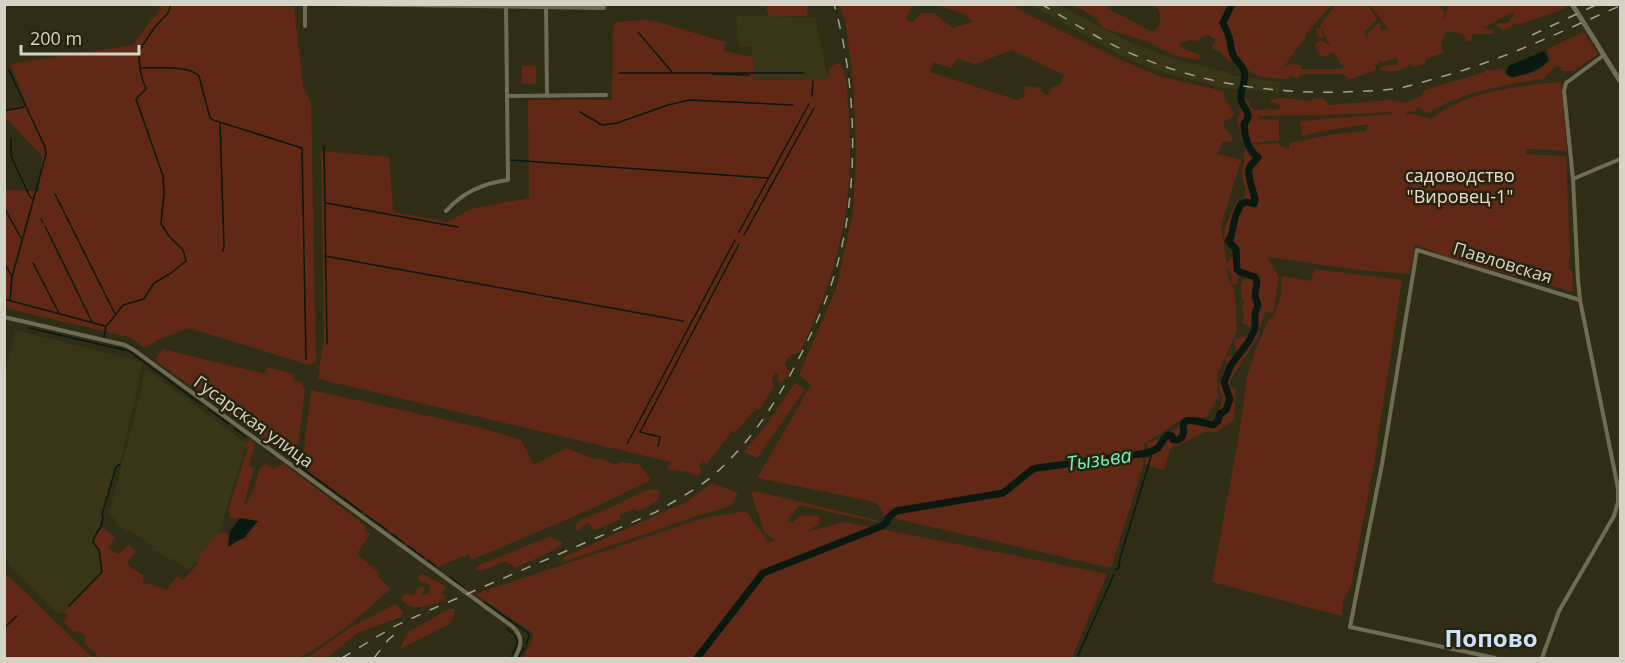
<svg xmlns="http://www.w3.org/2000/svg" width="1625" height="663" font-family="'Open Sans',sans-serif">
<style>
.built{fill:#393517}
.green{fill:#612915;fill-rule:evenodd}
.water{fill:#091811}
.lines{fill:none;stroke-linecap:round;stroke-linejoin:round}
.stream{stroke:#091811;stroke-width:1.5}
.river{stroke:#091811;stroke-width:7}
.street{stroke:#6f6c54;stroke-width:4}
.secondary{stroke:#6f6c54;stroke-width:5}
.rail{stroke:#a19f8f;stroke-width:1.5;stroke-dasharray:10 10;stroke-linecap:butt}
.labels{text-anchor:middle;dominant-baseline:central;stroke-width:5;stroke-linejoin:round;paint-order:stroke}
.park-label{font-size:18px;fill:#f0d8cf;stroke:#26230d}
.street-label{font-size:18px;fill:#d4d3c6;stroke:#26230d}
.water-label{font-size:20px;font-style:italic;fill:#65f6bd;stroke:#26230d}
.district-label{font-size:24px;font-weight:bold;fill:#cfe0fa;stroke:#26230d}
</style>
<rect width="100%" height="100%" fill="#302d17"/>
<g class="built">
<polygon points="1031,5 1058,5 1132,43 1174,59 1226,72 1235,76 1280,82 1279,92 1223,88 1169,74 1145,66 1126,58"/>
<polygon points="736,16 815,17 828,79 753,80 752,47 739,47"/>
<polygon points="16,330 143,362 120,464 116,467 102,514 103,517 101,526 94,538 93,542 99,550 102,572 64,612 58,614 11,567 5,558 4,378"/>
<polygon points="145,368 243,441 244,440 247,442 219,532 188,570 171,558 169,560 156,550 155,551 152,549 154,547 129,530 127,532 115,522 117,519 109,514 142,386 141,386"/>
</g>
<g class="green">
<polygon points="231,4 294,7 303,87 311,102 316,362 309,365 189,328 157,340 146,348 129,337 5,308 5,190 39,191 42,156 5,117 5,111 27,106 10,64 133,45 151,20 159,12 160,5"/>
<path d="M1564,4L1566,8L1521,24L1520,23L1517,25L1515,23L1508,29L1503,30L1496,25L1498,23H1508L1512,17L1515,16L1512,12L1483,28L1493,30V34H1473L1471,41H1467L1462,34L1446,31L1441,42L1443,53L1426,59L1425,64L1412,67L1411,63C1404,71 1390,73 1380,70V67L1397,64L1398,61L1397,58L1383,62L1379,61V64L1375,65L1376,68L1375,71C1365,72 1357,79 1348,79L1346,76L1341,74H1301L1297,79L1290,75L1288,79C1276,78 1261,79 1250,72C1248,70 1246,66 1244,65C1232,58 1229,66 1220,51L1213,50L1212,46L1216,40L1208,35L1203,36L1198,41L1192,40L1179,43L1180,47L1200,55V60L1179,57L1158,48L1149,42L1103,28L1097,19L1075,5H1103L1118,15H1121L1152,32C1164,26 1161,14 1156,5H1331L1305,35L1306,38L1301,42L1284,67H1286L1290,64L1301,65L1302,69H1342L1345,65H1341L1334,52L1326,56H1321L1315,46L1316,43L1321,40L1330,46L1322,29L1321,32L1324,36L1321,38H1319L1316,31L1317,28H1321L1320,26L1335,5H1368L1377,19L1364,32L1368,38V34L1377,23L1380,24L1381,30L1388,29L1378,15L1380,13H1376L1370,5H1441L1439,7L1444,11L1445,14L1441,19L1445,17L1448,8L1445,5Z"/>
<polygon points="767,5 808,5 807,16 769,16 767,11"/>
<path d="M839,5H912L913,6L906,17L908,22L914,21L921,13H934L952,28L972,22L965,14L936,5H1012L1031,16L1119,59L1161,77L1224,91V97L1234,114L1230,119L1225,120L1223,126L1233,139L1231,142L1223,141L1217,154L1241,160L1221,226L1227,265L1228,262L1236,255V249L1234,247L1231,248L1224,243C1222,225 1232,216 1237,200L1239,201L1241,207L1243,208L1245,206V188L1242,179L1245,148L1249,145L1279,143L1280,146L1289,149L1290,143L1341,133L1366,131L1369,124L1323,131L1302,136L1300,121L1392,114V112L1328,115L1258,116L1259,119L1279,120V140L1247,144L1241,141L1240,128L1237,120L1240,114L1239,98H1245L1249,101L1250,107L1254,110L1280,109V106L1278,104L1270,102L1272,99L1286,98L1305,101L1322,98L1326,101L1328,105L1390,100L1406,103L1420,97L1425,90L1491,70L1504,69L1505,75L1513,78L1538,71L1550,60L1547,49L1584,32L1598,54L1574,71H1562L1559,66H1555L1543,79C1508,84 1458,93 1429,113L1424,112L1422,109L1418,107L1414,112L1407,111L1406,114H1415L1431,119C1466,91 1517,86 1561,82L1567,151L1527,149L1526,154L1566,156L1570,255L1568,269L1572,271L1573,292L1446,257L1415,244L1410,274L1359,270L1269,257L1268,259L1279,277L1273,313L1266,312L1259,329L1258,337L1230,381V387L1236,389L1234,420L1217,432H1204L1170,449L1164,470L1149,466L1145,464V459L1150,456L1151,453L1147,446V443L1167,436L1187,419H1217L1223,397C1215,388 1221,377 1227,367L1225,359L1227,356L1231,357L1236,353V348L1234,343L1235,339L1252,334L1254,331L1253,328L1242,323L1244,316L1242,310L1244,302C1240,296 1240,286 1243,280L1250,278L1251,275L1247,273L1239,276L1237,284L1233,285L1231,282L1233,277L1226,266L1228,279L1235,291L1237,330L1217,375L1218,397L1207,417H1186L1144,444L1143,466L1111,568L883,516L881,509L875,502L757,478L811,385L799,375L836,289L853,213L856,159L854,95L851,62L845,20ZM1011,50L1064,75L1061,84L1053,87L1047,95L1041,92V88L1025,86L1024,97L1017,100L930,72L933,62L951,68L957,59L976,64Z"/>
<path d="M644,20L658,22L725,42L724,51L753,57V80L828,79L829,69L835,64H840C848,76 847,94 848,108C855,175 845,243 820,306C814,322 807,337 800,352C792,353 787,357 785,365L790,372L782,383L778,381L779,374L775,372L772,382L774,387L760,409L755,410L737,430L734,432L732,431L706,465L703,460L699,466L702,473L699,475L696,476L689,472L669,470L667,467L671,462L318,379L324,338L321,151L389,157L393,212L448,222L470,209L529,198L528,100H612L613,26L617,22Z"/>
<polygon points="536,65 536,84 522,84 522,66"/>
<polygon points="1314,269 1402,280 1374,463 1351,586 1343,601 1342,616 1212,582 1239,435 1247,377 1255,351 1268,321 1275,314 1281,295 1282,276 1311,281"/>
<polygon points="162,349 265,374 267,367 294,374 292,380 301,382 305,389 296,460 293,461 155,360"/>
<polygon points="795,383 805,389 757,458 744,452 764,428"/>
<polygon points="311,390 478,427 521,440 534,465 566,448 594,459 600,458 616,465 620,462 639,464 651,480 591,509 471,560 469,554 438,567 302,467"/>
<path d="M250,439L255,444L249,466L254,468L244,504L246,505L255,486L260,468L266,464L273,469L284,464L366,526L364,529L370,534L357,554L380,574L378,576L390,589C364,613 331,642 298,658H100L84,643L86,636L78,631L74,632L63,622L68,616L64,612L102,572L99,550L93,542L94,538L101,526L115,538L108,548L118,554L129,545L136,552L127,562L130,567L144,576L142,583L153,585L167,590L177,576L183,580L199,563L196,560L219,532L225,533L229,535L228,545L244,538L240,518L232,519L229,515V508L247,450L246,445Z"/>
<polygon points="712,483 738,493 731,506 700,515 563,562 564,557 686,502"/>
<polygon points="658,489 660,494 657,501 639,511 634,509 620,515 620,519 596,530 593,530 590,524 587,522 580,530 578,531 575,529 576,525 582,519 610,508 644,491"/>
<polygon points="755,491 877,520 876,522 799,505 787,521 793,523 798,516 818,516 820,519 818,525 806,532 845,522 1107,574 1072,658 523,658 534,636 529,630 475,594 707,517 746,511 768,542 776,540 765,533 751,493"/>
<polygon points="551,536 556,540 562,542 562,544 546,554 515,568 506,561 481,571 476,570 477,566"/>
<polygon points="4,572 93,658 5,658"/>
<path d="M421,573L443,585L445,589L441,593L445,596V600C429,605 415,613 402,600V596L406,594L414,595L418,588L421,586L425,589L422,593V595H426L430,592V586L426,583L421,582L418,578Z"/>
<polygon points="396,604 403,612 401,617 357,633 327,658 307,658 351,627"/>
<polygon points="449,609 454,609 454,616 449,624 400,649 408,632"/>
</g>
<g class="water">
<path d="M1544,51L1547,56L1548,61C1538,71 1525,75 1511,77L1506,73L1508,66Z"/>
<polygon points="240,518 258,521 244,538 237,541 230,546 228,546 230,531"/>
</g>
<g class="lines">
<g class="stream">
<polyline points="638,32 672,72"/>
<path d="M141,68C155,68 190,65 199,76L210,118L213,120L302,148L306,359"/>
<polyline points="9,70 45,147 46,154 12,277 10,301"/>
<polyline points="619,73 804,73"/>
<polyline points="712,74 749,75"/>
<polyline points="812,96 813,81"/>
<polyline points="4,111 24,107"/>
<polyline points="580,112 602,125 617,123 668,105 689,100 793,105"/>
<polyline points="220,123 224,246 223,251"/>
<polyline points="11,139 11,156 30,197 33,199"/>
<polyline points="324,146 327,344"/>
<polyline points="510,160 768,178"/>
<polyline points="55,194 115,314"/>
<polyline points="326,203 458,227"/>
<polyline points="4,207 21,238"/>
<polyline points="41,219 43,223"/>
<polyline points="45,226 92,322"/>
<polyline points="739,232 809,104"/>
<polyline points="744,235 814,108"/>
<polyline points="325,256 683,321"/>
<polyline points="4,262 12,277"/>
<polyline points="33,263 59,313"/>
<polyline points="4,299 105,326"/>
<polyline points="29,328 129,351 202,405"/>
<path d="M104,337L106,326L109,323L123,305L144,299L154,283L171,273L186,261L183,250L169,236L161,224L164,193L163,176L136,99L146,89C141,78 139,64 139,51L154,28L168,13L171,4"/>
<polyline points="208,409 229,424"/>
<polyline points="234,428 246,437"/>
<polyline points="627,444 735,240"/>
<polyline points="658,446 660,437 640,432 739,244"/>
<polyline points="302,468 362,512"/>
<polyline points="366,515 387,530"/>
<polyline points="392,534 403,542"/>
<polyline points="408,546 424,558"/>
<polyline points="428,560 435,566"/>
<polyline points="1115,570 1119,568 1120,558 1151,457 1150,452"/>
<polyline points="450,577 463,587"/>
<polyline points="484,602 528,633 529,636 526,644"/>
<polyline points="69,606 102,572 99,550 93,542 94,538 101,526 103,517 102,514 116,467 120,464"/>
<polyline points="4,628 17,616"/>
<polyline points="507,629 514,635 518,642 511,658"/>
<polyline points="518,658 524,648"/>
<polyline points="1077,658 1114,574"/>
</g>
<g class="river">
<path d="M888,518L896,511L902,510L1003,493L1033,469L1037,468L1148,453L1158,448L1164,439L1168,435L1172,436L1173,440H1178L1182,437L1184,431C1178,413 1203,423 1213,425L1218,421L1220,414L1226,410L1230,399L1224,382L1231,365L1249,341L1255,329V313L1258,305L1255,296L1257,282L1255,277L1240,272L1237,269L1236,249L1228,241C1233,236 1231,234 1233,228C1234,220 1237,211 1241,204L1247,202L1254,204L1255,200C1254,192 1247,176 1249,169C1250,164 1255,162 1258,157C1249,152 1244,136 1244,124C1254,112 1242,109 1241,99C1240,90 1247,79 1244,71C1242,65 1236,61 1233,55C1231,50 1231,46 1230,41C1229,35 1226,29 1223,23L1232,4"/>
<polyline points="697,658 763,573 882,526 887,522"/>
</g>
<g class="street">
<polyline points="305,4 305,26"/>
<polyline points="335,4 604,8"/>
<polyline points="546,4 547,96"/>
<polyline points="507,96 606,95"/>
<polyline points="1573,179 1620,159"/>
<path d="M446,211C463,192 483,183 508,180L506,7"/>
<path d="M4,317L125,345L134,350L513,627C524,638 521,646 515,658"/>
<polyline points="1495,658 1350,627 1382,464 1417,250 1580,300"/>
<polyline points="1542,658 1559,611 1614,516 1618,502 1618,488 1580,300 1578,280 1573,179 1564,91 1566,83 1604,55"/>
</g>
<polyline class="secondary" points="1572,4 1620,81"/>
<g class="rail">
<path d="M1041,4C1072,22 1103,42 1137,56C1203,84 1274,94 1345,92C1363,91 1382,91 1400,88C1414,85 1429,80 1444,76C1505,59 1562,31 1620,6"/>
<polyline points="1532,35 1598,4"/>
<path d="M342,658L393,627L430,610L656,512C674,501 694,491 710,478C747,447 775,405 797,362C811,335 824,308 833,279C860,196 858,87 834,4"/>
<polyline points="374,658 388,640 400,630"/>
</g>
</g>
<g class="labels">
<g class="park-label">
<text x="1460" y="175">садоводство<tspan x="1460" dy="21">"Вировец-1"</tspan></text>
</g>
<g class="street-label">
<text transform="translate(1503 262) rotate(17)">Павловская</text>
<text transform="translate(254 421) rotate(36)">Гусарская улица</text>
</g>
<g class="water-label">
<text transform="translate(1099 459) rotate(-8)">Тызьва</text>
</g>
<g class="district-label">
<text x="1491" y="637">Попово</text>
</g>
</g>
<rect width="1625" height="663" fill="none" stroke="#d4d3c6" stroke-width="12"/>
<path d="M21 45v9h118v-9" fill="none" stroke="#d4d3c6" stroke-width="3"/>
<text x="30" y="45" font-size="18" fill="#d4d3c6" stroke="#26230d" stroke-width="4.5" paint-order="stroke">200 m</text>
</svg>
